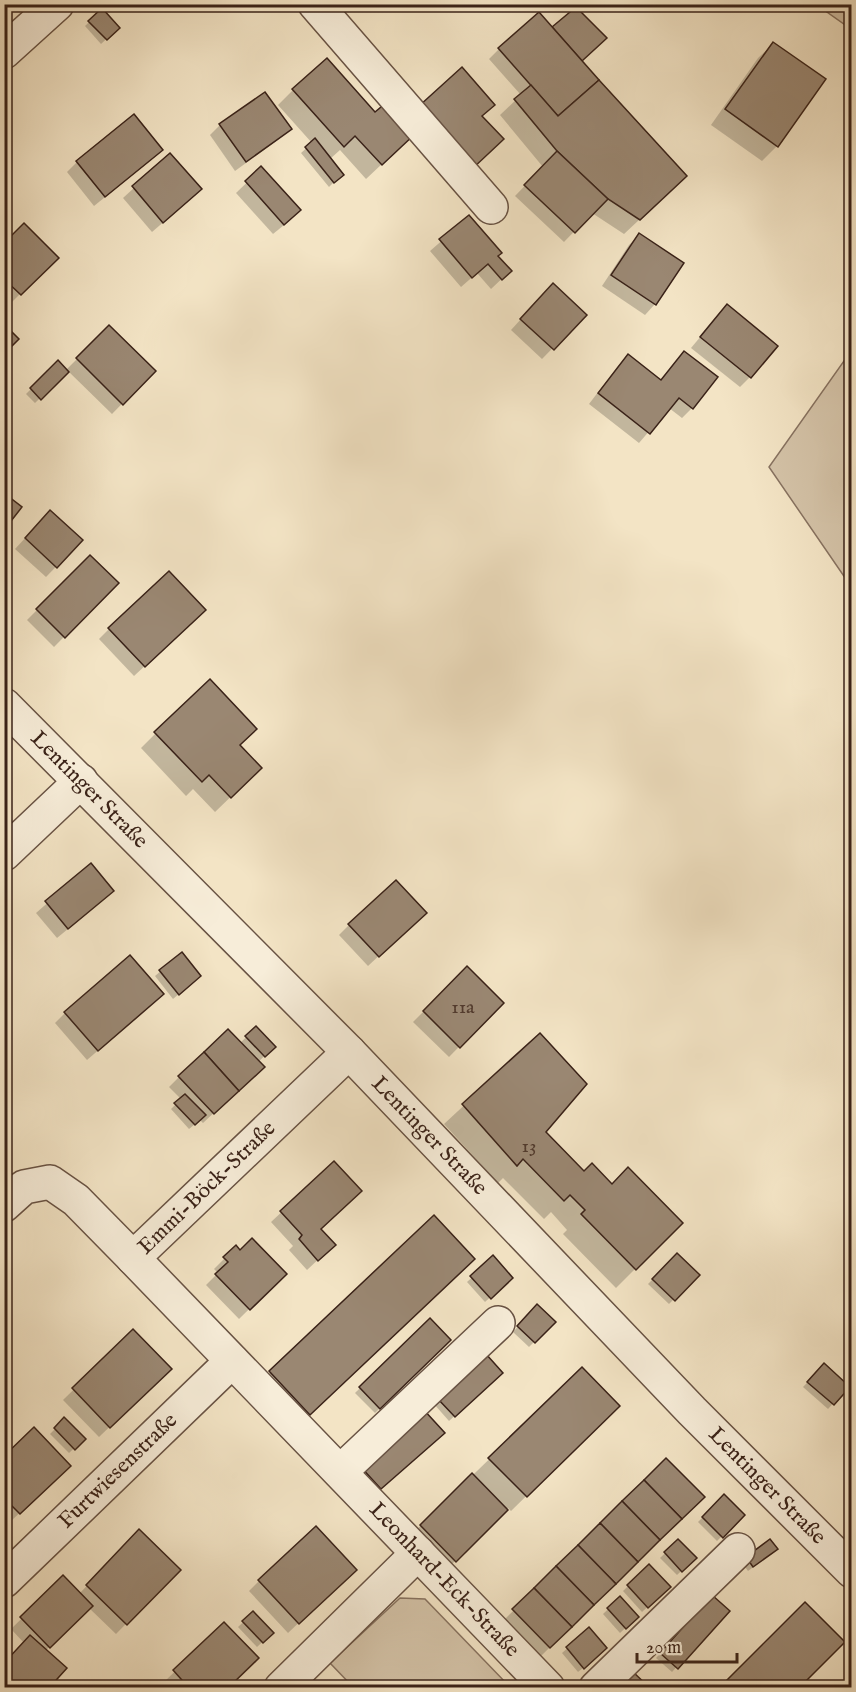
<svg xmlns="http://www.w3.org/2000/svg" width="856" height="1692" font-family="'IM FELL English',serif">
<style>
.green{fill:#d4c3a8;stroke:#877260;stroke-width:1.5}
.shadow{fill:#0003}
.building{fill:#9a8772;stroke:#3a2218;stroke-width:1.5}
.lines{fill:none;stroke-linecap:round;stroke-linejoin:round}
.minor-casing{stroke:#685243;stroke-width:36}
.minor{stroke:#f7edd9;stroke-width:33}
.labels{text-anchor:middle;dominant-baseline:central;stroke-width:4.5;stroke-linejoin:round;paint-order:stroke}
.number-label{font-size:20px;fill:#523b2e}
.street-label{font-size:22px;fill:#3a2218;stroke:#f7edd9}
</style>
<rect width="100%" height="100%" fill="#f3e4c5"/>
<filter id="stains"><feTurbulence type="fractalNoise" baseFrequency=".00333" numOctaves="4"/><feColorMatrix values="0 0 0 0 .2 0 0 0 0 .09 0 0 0 0 .02 0 0 0 .5 -.17"/></filter>
<radialGradient id="worn" r=".72"><stop offset=".6" stop-color="#630" stop-opacity="0"/><stop offset="1" stop-color="#630" stop-opacity=".3"/></radialGradient>
<g class="green">
<polygon points="817,5 851,5 851,29"/>
<polygon points="851,351 852,584 850,585 769,467"/>
<polygon points="400,1598 425,1599 510,1687 353,1687 330,1663"/>
</g>
<g class="shadow">
<polygon points="102,10 118,28 101,44 85,26"/>
<polygon points="773,44 777,146 762,161 711,125 758,58"/>
<polygon points="499,49 580,61 670,191 624,234 592,213 564,242 515,196 543,167 500,115 521,95 489,59"/>
<polygon points="293,90 399,148 366,179 340,150 330,159 337,179 329,187 301,153 312,143 278,105"/>
<polygon points="220,125 290,129 279,139 235,171 210,135"/>
<polygon points="161,150 151,160 94,206 67,172 77,162"/>
<polygon points="170,155 189,200 152,232 123,198"/>
<polygon points="261,169 289,221 273,234 236,193"/>
<polygon points="469,217 496,256 510,271 491,289 477,273 461,287 430,251"/>
<polygon points="639,235 682,264 655,304 645,315 602,286 629,245"/>
<polygon points="4,245 56,258 10,304 4,299"/>
<polygon points="543,295 585,315 542,359 511,330"/>
<polygon points="717,317 750,377 740,387 691,348"/>
<polygon points="109,327 154,371 112,414 68,371 35,403 26,394 58,362 66,370"/>
<polygon points="685,353 692,408 682,418 669,408 639,443 589,404 618,366 628,356 660,381"/>
<polygon points="40,522 81,541 46,577 15,549"/>
<polygon points="90,557 117,583 54,647 27,620"/>
<polygon points="194,620 134,676 99,639 109,629"/>
<polygon points="155,734 245,783 215,812 193,789 186,796 141,748"/>
<polygon points="91,865 102,901 57,938 36,913"/>
<polygon points="414,923 368,966 339,935 349,925"/>
<polygon points="181,954 194,981 173,999 155,976"/>
<polygon points="467,968 502,1003 449,1057 413,1022"/>
<polygon points="152,1004 87,1060 55,1023 65,1013"/>
<polygon points="256,1028 274,1047 258,1062 252,1077 203,1123 200,1120 189,1129 171,1109 181,1099 169,1087 179,1077 240,1043"/>
<polygon points="540,1035 544,1132 584,1173 681,1223 616,1288 563,1234 567,1230 551,1212 544,1219 503,1178 498,1183 444,1124"/>
<polygon points="334,1163 319,1229 323,1255 307,1270 289,1250 293,1246 271,1222"/>
<polygon points="434,1217 458,1274 294,1429 255,1387"/>
<polygon points="236,1247 240,1252 285,1274 239,1319 206,1285 218,1273 214,1269"/>
<polygon points="677,1255 698,1275 669,1304 648,1284"/>
<polygon points="493,1258 511,1278 485,1302 467,1282"/>
<polygon points="537,1306 554,1322 529,1347 513,1332"/>
<polygon points="430,1320 449,1340 375,1413 355,1393"/>
<polygon points="133,1332 170,1369 99,1437 63,1400"/>
<polygon points="485,1356 501,1373 449,1421 434,1404"/>
<polygon points="824,1365 848,1387 828,1409 803,1387"/>
<polygon points="582,1369 618,1406 511,1511 508,1508 445,1571 410,1536"/>
<polygon points="64,1420 84,1439 69,1453 50,1434"/>
<polygon points="438,1438 376,1493 357,1471"/>
<polygon points="4,1458 69,1466 9,1523 4,1518"/>
<polygon points="666,1460 702,1497 539,1658 503,1621"/>
<polygon points="724,1496 743,1515 717,1541 698,1522"/>
<polygon points="139,1532 179,1570 116,1634 89,1608 45,1651 24,1643 11,1629 63,1578 79,1594"/>
<polygon points="678,1541 695,1558 677,1575 660,1558"/>
<polygon points="771,1554 748,1571 742,1563"/>
<polygon points="649,1566 669,1587 642,1612 623,1591"/>
<polygon points="344,1580 288,1633 249,1591 259,1581"/>
<polygon points="620,1598 637,1617 620,1633 603,1614"/>
<polygon points="707,1602 728,1611 672,1672 656,1658"/>
<polygon points="253,1613 272,1633 257,1647 238,1627"/>
<polygon points="224,1624 227,1688 169,1688 164,1682"/>
<polygon points="589,1629 601,1653 578,1672 562,1653"/>
</g>
<g class="building">
<polygon points="576,7 607,38 582,61 552,27"/>
<polygon points="102,8 120,28 107,40 88,21"/>
<polygon points="539,12 599,80 558,116 498,48"/>
<polygon points="773,42 826,79 778,147 725,109"/>
<polygon points="327,58 375,112 387,102 416,133 382,165 355,136 344,147 292,89"/>
<polygon points="462,67 495,105 482,116 504,139 471,170 419,106"/>
<polygon points="599,80 687,176 640,220 608,199 557,151 514,99 531,85 558,116"/>
<polygon points="265,92 292,129 246,162 219,124"/>
<polygon points="134,114 163,150 105,197 76,161"/>
<polygon points="315,138 344,175 334,183 305,147"/>
<polygon points="557,151 608,199 575,233 524,185"/>
<polygon points="170,153 202,189 163,223 132,186"/>
<polygon points="261,166 301,210 284,225 245,181"/>
<polygon points="469,215 502,253 498,256 512,271 502,280 488,264 472,278 439,239"/>
<polygon points="24,223 59,258 21,295 4,279 4,243"/>
<polygon points="639,233 684,263 656,305 611,275"/>
<polygon points="553,283 587,315 554,350 520,319"/>
<polygon points="727,304 778,346 751,378 700,337"/>
<polygon points="4,324 19,339 4,354"/>
<polygon points="109,325 156,371 123,405 76,358"/>
<polygon points="684,351 718,377 693,409 679,398 650,434 598,393 628,354 661,380"/>
<polygon points="58,360 69,372 41,400 30,388"/>
<polygon points="4,493 22,507 4,530"/>
<polygon points="50,510 83,540 57,568 25,538"/>
<polygon points="90,555 119,583 65,638 36,609"/>
<polygon points="169,571 206,610 145,667 108,628"/>
<polygon points="210,679 257,729 240,745 262,768 231,798 209,775 202,782 154,732"/>
<polygon points="91,863 114,891 68,929 45,901"/>
<polygon points="396,880 427,913 379,957 348,924"/>
<polygon points="182,952 201,976 179,995 159,970"/>
<polygon points="130,955 164,994 98,1051 64,1012"/>
<polygon points="467,966 504,1003 460,1048 423,1011"/>
<polygon points="256,1026 276,1047 265,1057 245,1036"/>
<polygon points="228,1029 265,1067 239,1091 204,1052"/>
<polygon points="540,1033 587,1084 546,1132 584,1171 592,1163 612,1184 628,1167 683,1223 636,1270 581,1214 585,1210 570,1195 564,1201 523,1159 517,1166 462,1104"/>
<polygon points="204,1052 239,1091 214,1114 178,1076"/>
<polygon points="185,1094 206,1115 195,1125 174,1103"/>
<polygon points="334,1161 362,1191 321,1229 336,1245 318,1261 299,1239 302,1235 280,1211"/>
<polygon points="434,1215 475,1259 310,1415 269,1371"/>
<polygon points="252,1238 287,1274 250,1310 215,1274 228,1262 223,1257 236,1245 240,1250"/>
<polygon points="677,1253 700,1275 675,1301 652,1279"/>
<polygon points="493,1255 513,1278 491,1299 470,1276"/>
<polygon points="537,1304 556,1322 535,1343 517,1326"/>
<polygon points="430,1318 451,1340 380,1409 359,1387"/>
<polygon points="133,1329 172,1369 110,1428 72,1388"/>
<polygon points="486,1354 503,1373 455,1417 438,1399"/>
<polygon points="824,1363 850,1387 834,1405 807,1382"/>
<polygon points="582,1367 620,1406 527,1497 488,1458"/>
<polygon points="423,1409 445,1433 381,1489 360,1466"/>
<polygon points="64,1417 86,1439 75,1450 54,1428"/>
<polygon points="34,1427 71,1466 20,1514 4,1498 4,1456"/>
<polygon points="666,1458 705,1497 682,1519 644,1480"/>
<polygon points="472,1473 508,1510 456,1562 420,1525"/>
<polygon points="644,1480 682,1519 660,1540 622,1501"/>
<polygon points="724,1494 745,1515 723,1538 702,1517"/>
<polygon points="622,1501 660,1540 638,1562 600,1523"/>
<polygon points="600,1523 638,1562 616,1584 578,1545"/>
<polygon points="316,1526 357,1570 299,1624 258,1580"/>
<polygon points="139,1529 181,1570 127,1625 86,1585"/>
<polygon points="678,1539 697,1558 682,1572 664,1552"/>
<polygon points="770,1539 778,1549 753,1567 746,1557"/>
<polygon points="578,1545 616,1584 594,1605 556,1566"/>
<polygon points="649,1564 671,1587 648,1608 627,1585"/>
<polygon points="556,1566 594,1605 572,1627 534,1588"/>
<polygon points="63,1575 93,1606 50,1648 20,1617"/>
<polygon points="534,1588 572,1627 550,1648 512,1609"/>
<polygon points="712,1595 730,1611 678,1669 660,1653"/>
<polygon points="620,1596 639,1617 626,1629 607,1608"/>
<polygon points="805,1602 845,1642 799,1688 719,1688"/>
<polygon points="253,1611 274,1633 263,1643 242,1621"/>
<polygon points="224,1622 259,1658 228,1688 189,1688 173,1670"/>
<polygon points="589,1627 607,1648 584,1669 566,1647"/>
<polygon points="30,1635 67,1668 49,1688 4,1688 4,1663"/>
<polygon points="632,1671 649,1687 626,1688 621,1682"/>
</g>
<g class="lines">
<g class="minor-casing">
<g id="minor">
<polyline points="315,4 491,207"/>
<polyline points="4,52 57,4"/>
<polyline points="4,705 349,1052 692,1411 852,1571"/>
<polyline points="4,854 81,781"/>
<polyline points="4,1205 24,1187 50,1182 76,1200 133,1258 349,1052"/>
<polyline points="133,1258 548,1688"/>
<polyline points="340,1472 498,1323"/>
<polyline points="4,1581 232,1361"/>
<polyline points="281,1688 418,1553"/>
<polyline points="596,1688 738,1550"/>
</g>
</g>
<use href="#minor" class="minor"/>
</g>
<g class="labels">
<g class="number-label">
<text x="463" y="1007">11a</text>
<text x="529" y="1146">13</text>
</g>
<g class="street-label">
<text transform="translate(89 790) rotate(45)">Lentinger Straße</text>
<text transform="translate(429 1136) rotate(46)">Lentinger Straße</text>
<text transform="translate(207 1188) rotate(-44)">Emmi-Böck-Straße</text>
<text transform="translate(118 1471) rotate(-44)">Furtwiesenstraße</text>
<text transform="translate(767 1486) rotate(45)">Lentinger Straße</text>
<text transform="translate(444 1580) rotate(46)">Leonhard-Eck-Straße</text>
</g>
</g>
<rect width="856" height="1692" fill="none" stroke="#f3e4c5" stroke-width="24"/>
<rect x="6" y="6" width="844" height="1680" fill="none" stroke="#3a2218" stroke-width="3"/>
<rect x="12" y="12" width="832" height="1668" fill="none" stroke="#3a2218" stroke-width="1.5"/>
<path d="M637 1653v9h100v-9" fill="none" stroke="#3a2218" stroke-width="3"/>
<text x="646" y="1653" font-size="18" fill="#3a2218" stroke="#f7edd9" stroke-width="4.5" paint-order="stroke">20 m</text>
<rect width="100%" height="100%" filter="url(#stains)"/>
<rect width="100%" height="100%" fill="url(#worn)"/>
</svg>
